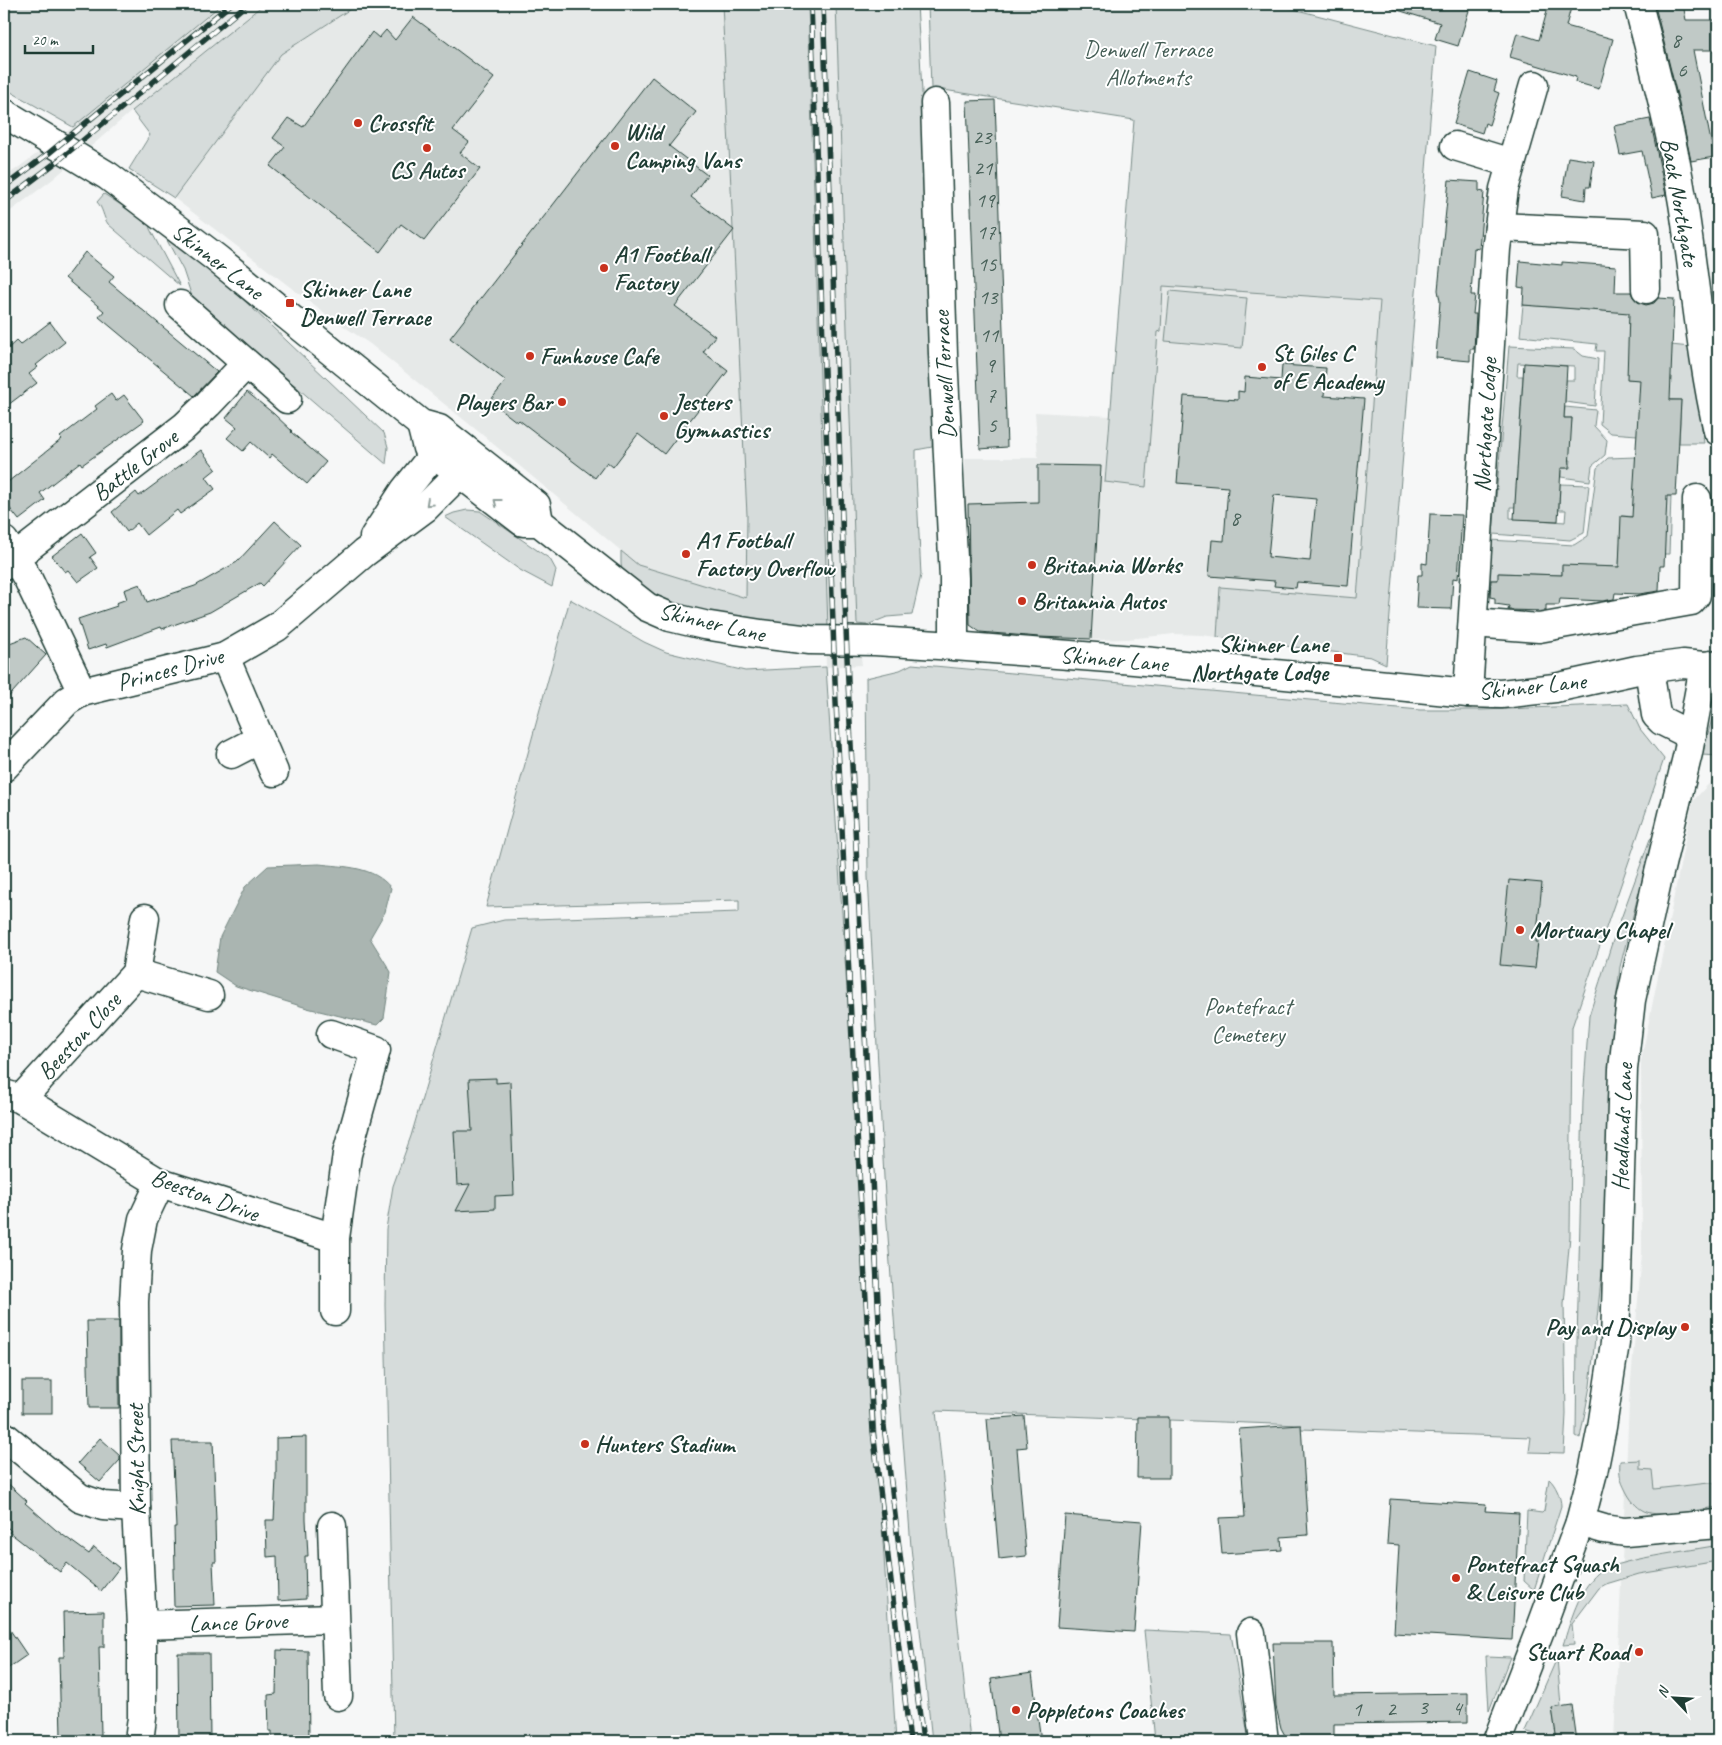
<svg xmlns="http://www.w3.org/2000/svg" width="1722" height="1745" font-family="Caveat,sans-serif">
<style>
.built{fill:#e6e9e8}
.green{fill:#d6dcdb;stroke:#7a8c88}
.water{fill:#aab5b1;stroke:#72857f}
.building{fill:#c0c9c6;stroke:#1f3d34;fill-rule:evenodd}
.lines{fill:none;stroke-linecap:round;stroke-linejoin:round}
.minor-casing{stroke:#1f3d34;stroke-width:31}
.minor{stroke:#fff;stroke-width:28}
.rail-casing{stroke:#1f3d34;stroke-width:5.5}
.rail{stroke:#fff;stroke-width:4;stroke-dasharray:11;stroke-linecap:butt}
.oneway{stroke:#8f9e9a}
.poi-dot{fill:#c8321e;stroke:#fff;stroke-width:2}
.labels{text-anchor:middle;dominant-baseline:central;stroke-width:4;stroke-linejoin:round;paint-order:stroke}
.number-label{font-size:21px;fill:#476058}
.park-label{font-size:24px;fill:#445d55;stroke:#fff}
.poi-label{font-size:24px;font-weight:bold;fill:#1f3d34;stroke:#fff;text-anchor:start}
.street-label{font-size:24px;fill:#1f3d34;stroke:#fff}
</style>
<rect width="100%" height="100%" fill="#f6f7f7"/>
<filter id="ink" filterUnits="userSpaceOnUse"><feTurbulence type="fractalNoise" baseFrequency=".02" numOctaves="2"/><feDisplacementMap in="SourceGraphic" scale="10" xChannelSelector="R" yChannelSelector="G"/><feConvolveMatrix kernelMatrix="1 2 1 2 8 2 1 2 1" color-interpolation-filters="sRGB"/></filter>
<g filter="url(#ink)">
<g class="built">
<polygon points="208,4 264,4 132,111 53,179 4,216 4,178 73,127"/>
<polygon points="358,4 722,4 747,515 746,598 638,565 479,432 370,344 320,310 174,198 281,54"/>
<polygon points="806,4 836,4 857,624 862,665 826,667"/>
<polygon points="1436,46 1386,664 1371,657 1201,635 1174,634 1128,639 1093,640 984,636 967,623 965,458 1038,458 1035,412 1110,416 1134,120"/>
<polygon points="1718,774 1718,1741 1614,1741 1629,1403 1642,1254 1641,1061 1693,801"/>
</g>
<g class="green">
<polygon points="4,4 222,4 73,127 4,88"/>
<polygon points="264,4 358,4 281,54 174,198 129,169 150,135 132,111"/>
<polygon points="722,4 808,4 828,628 806,629 682,607 655,600 624,581 621,564 621,551 638,565 746,598 747,515"/>
<path d="M836,4H917C926,145 930,286 933,428L932,447L916,450V475L921,575L912,615L887,617L867,625L857,624Z"/>
<polygon points="928,4 1274,4 1436,46 1386,664 1371,657 1217,637 1220,587 1357,598 1380,301 1163,286 1161,331 1158,332 1146,487 1105,482 1134,120 931,88"/>
<path d="M104,194L149,223L150,229L180,286L108,224C103,217 103,208 97,202Z"/>
<polygon points="162,231 231,288 384,433 388,447 386,464 192,297 183,270"/>
<polygon points="1170,291 1247,298 1242,348 1165,341"/>
<polygon points="1630,292 1628,379 1647,380 1671,345 1690,347 1704,443 1679,443 1681,400 1657,399 1637,435 1611,433 1600,424 1604,351 1596,351 1597,344 1520,336 1523,305 1608,311"/>
<polygon points="1509,346 1574,349 1583,356 1598,359 1595,406 1565,402 1566,380 1574,380 1574,366 1518,363 1517,376 1523,376 1515,507 1510,507 1510,518 1565,522 1566,510 1559,510 1560,484 1589,485 1584,533 1570,540 1493,534"/>
<polygon points="1565,407 1596,410 1594,426 1607,440 1605,455 1592,466 1590,481 1561,477 1561,468 1570,468 1571,460 1561,459 1563,429 1571,429 1572,418 1564,418"/>
<polygon points="1636,457 1651,495 1671,496 1669,554 1664,554 1640,517 1622,516 1619,567 1562,566 1562,575 1499,573 1498,580 1487,580 1490,540 1574,545 1588,536 1597,468 1608,458"/>
<polygon points="467,510 480,511 550,559 556,570 552,587 520,570 445,517 454,513"/>
<polygon points="570,599 644,642 666,652 745,671 826,667 896,1741 394,1741 385,1305 386,1229 393,1186 411,1136 472,928 504,920 739,912 739,900 486,907"/>
<polygon points="912,664 1420,710 1482,710 1628,704 1640,729 1664,759 1572,1027 1570,1236 1564,1304 1566,1414 1564,1453 1529,1452 1531,1437 1301,1429 1300,1425 936,1411 970,1741 932,1741 911,1547 885,1196 868,877 866,678 900,670"/>
<polygon points="1718,712 1718,756 1702,755 1712,719"/>
<polygon points="1655,836 1645,868 1620,967 1609,1062 1604,1252 1590,1386 1580,1438 1576,1436 1577,1342 1583,1100 1589,1016 1611,946 1650,839"/>
<path d="M1640,1460V1469L1652,1470L1654,1489L1718,1482V1507C1699,1509 1662,1519 1644,1511C1636,1507 1630,1499 1626,1491C1620,1479 1619,1475 1620,1461Z"/>
<path d="M1549,1479C1555,1484 1561,1497 1561,1506L1534,1590L1524,1581L1527,1511L1542,1513L1544,1511Z"/>
<path d="M1718,1545V1561L1639,1574L1606,1584L1599,1588L1572,1624L1574,1644L1563,1645C1571,1620 1578,1591 1598,1573C1611,1560 1696,1550 1718,1545Z"/>
<polygon points="1144,1630 1231,1634 1249,1741 1155,1741"/>
<polygon points="1486,1656 1510,1657 1489,1711"/>
<polygon points="1557,1658 1561,1706 1552,1708 1557,1741 1525,1731"/>
</g>
<path class="water" d="M319,864C345,867 373,866 391,888L385,912L370,938L391,972L384,1018L377,1025L307,1008L236,986L215,972L220,937L245,887L268,866Z"/>
<g class="building">
<polygon points="1392,4 1471,4 1458,46 1435,39 1440,23 1391,8"/>
<polygon points="1549,4 1572,4 1566,26 1613,39 1599,89 1575,82 1576,77 1510,57 1517,33 1539,40"/>
<polygon points="1669,4 1683,4 1686,20 1718,20 1718,50 1693,50 1714,157 1691,161 1678,99 1655,6"/>
<polygon points="413,17 494,78 453,130 469,142 460,153 480,169 424,241 401,224 380,252 270,166 285,147 273,138 288,118 303,127 372,32 379,38 386,30 395,40"/>
<polygon points="1470,72 1497,81 1494,91 1499,93 1489,125 1485,123 1482,133 1454,124"/>
<polygon points="652,77 696,112 669,146 707,175 691,197 734,230 675,306 715,336 703,352 728,371 664,454 638,434 613,467 607,462 595,478 519,420 517,422 490,401 506,381 450,338"/>
<polygon points="995,100 1007,447 980,449 967,101"/>
<polygon points="1650,119 1666,195 1652,198 1642,151 1620,155 1614,126"/>
<polygon points="1568,157 1594,161 1590,187 1586,187 1585,200 1562,196"/>
<polygon points="1449,180 1479,182 1479,191 1484,192 1479,249 1474,248 1471,295 1475,295 1473,314 1476,314 1474,349 1470,349 1470,361 1436,358 1440,301 1438,290"/>
<polygon points="85,252 114,276 109,282 217,372 194,396 99,317 104,311 65,278"/>
<polygon points="1520,261 1562,265 1562,262 1616,266 1615,292 1631,292 1633,297 1638,302 1646,305 1654,303 1658,298 1674,299 1670,400 1681,400 1676,496 1667,496 1664,566 1660,566 1659,591 1639,594 1615,593 1614,599 1603,601 1560,599 1559,605 1546,605 1546,611 1508,610 1509,606 1495,604 1495,598 1490,597 1491,580 1498,580 1498,573 1562,575 1562,565 1619,567 1621,516 1632,517 1640,380 1627,379 1629,313 1523,305 1524,288 1518,287"/>
<polygon points="50,322 65,342 36,365 38,367 29,374 37,383 4,408 4,352 16,341 20,345"/>
<polygon points="1524,363 1567,366 1564,418 1572,418 1569,468 1561,468 1558,521 1514,519"/>
<path d="M1282,365L1326,368L1324,396L1364,399L1348,586L1297,582L1296,588L1274,586L1275,581L1209,576L1212,540L1224,541L1228,487L1177,483L1184,396L1238,400V391L1244,392L1245,377L1281,380ZM1274,495L1316,499L1310,561L1268,557Z"/>
<polygon points="247,392 274,414 292,431 291,432 326,462 307,484 272,454 269,458 251,442 243,451 227,438 237,427 226,418"/>
<polygon points="111,394 116,401 124,395 144,421 82,465 80,462 40,493 45,500 19,520 4,501 4,485 62,439 60,437 97,409 95,406"/>
<polygon points="201,450 216,469 206,477 215,489 180,514 177,510 146,535 137,523 127,532 112,512 136,492 139,496"/>
<polygon points="1038,465 1101,466 1091,639 1039,637 980,632 970,625 968,504 1038,502"/>
<polygon points="1430,514 1462,515 1458,579 1453,578 1451,609 1416,608 1418,575 1422,575 1422,563 1427,564"/>
<polygon points="275,521 301,545 263,586 260,583 210,612 162,629 161,627 107,647 106,644 88,650 78,619 117,606 116,603 127,599 124,590 140,584 147,602 195,586 237,562"/>
<polygon points="82,533 96,553 90,557 98,568 78,582 68,570 65,572 52,556"/>
<polygon points="26,637 46,655 4,702 4,645"/>
<polygon points="1509,880 1542,883 1536,942 1538,942 1535,968 1500,965"/>
<polygon points="496,1078 496,1083 510,1082 514,1195 495,1196 495,1209 456,1211 470,1184 457,1185 454,1131 472,1131 469,1079"/>
<polygon points="87,1321 119,1321 119,1408 89,1408"/>
<rect x="22" y="1381" width="30" height="32"/>
<polygon points="1024,1416 1027,1447 1017,1448 1026,1556 999,1559 987,1419"/>
<polygon points="1138,1417 1169,1417 1169,1478 1137,1478"/>
<polygon points="1301,1425 1308,1535 1281,1537 1282,1550 1222,1554 1219,1518 1245,1517 1239,1429"/>
<polygon points="306,1437 306,1519 308,1556 305,1556 306,1599 278,1601 277,1556 267,1557 266,1520 274,1520 276,1477 276,1438"/>
<polygon points="100,1438 120,1456 120,1460 100,1482 78,1463"/>
<polygon points="172,1441 213,1441 216,1521 215,1521 216,1562 213,1562 215,1605 174,1606 173,1569 175,1569 174,1527 176,1527"/>
<polygon points="4,1480 27,1501 25,1503 56,1530 89,1554 94,1547 119,1568 101,1591 67,1563 60,1572 9,1532 11,1531 4,1524"/>
<polygon points="1390,1499 1486,1505 1485,1511 1519,1513 1512,1640 1394,1633 1399,1545 1387,1544"/>
<polygon points="1065,1515 1142,1521 1134,1632 1057,1627"/>
<polygon points="104,1611 104,1647 99,1647 101,1735 61,1736 59,1657 64,1657 63,1612"/>
<polygon points="4,1621 27,1655 4,1671"/>
<polygon points="1273,1643 1333,1643 1334,1695 1468,1693 1468,1722 1334,1724 1334,1741 1288,1741 1281,1728 1276,1707"/>
<polygon points="277,1650 308,1651 309,1741 272,1741 272,1731 269,1731 268,1695 276,1694"/>
<polygon points="178,1653 209,1653 210,1741 179,1741"/>
<polygon points="1032,1673 1041,1741 999,1741 991,1679"/>
<polygon points="1572,1705 1577,1741 1557,1741 1552,1708"/>
</g>
<g class="lines">
<g class="minor-casing">
<g id="minor">
<path d="M1638,4C1655,69 1672,136 1683,203C1695,279 1701,356 1718,431"/>
<polyline points="935,103 943,354 954,578 954,646"/>
<polyline points="4,113 108,176 216,258 421,424 439,429 536,505 539,522"/>
<polyline points="1455,146 1511,163"/>
<polyline points="1499,227 1645,234 1646,289"/>
<polyline points="180,305 287,399"/>
<polyline points="421,424 427,448 523,522 539,522 647,607 670,617 704,625 761,634 810,640 875,641 954,646 1134,660 1468,693 1501,694 1555,688 1637,670 1683,664 1704,666 1718,664"/>
<polyline points="374,537 405,490 446,439"/>
<polyline points="4,541 28,579 82,692"/>
<polyline points="4,566 185,426 208,404 246,364"/>
<polyline points="1473,623 1539,628 1691,601 1696,595 1697,499"/>
<polyline points="225,657 274,772"/>
<polyline points="1649,668 1656,715 1662,721 1692,736"/>
<polyline points="1468,693 1496,249 1504,189 1534,85"/>
<polyline points="231,754 260,739"/>
<polyline points="4,767 67,701 82,692 225,657 277,627 364,553 425,508 460,473 465,465 467,457"/>
<polyline points="136,973 145,918"/>
<polyline points="331,1034 376,1050 347,1154 335,1238 335,1311"/>
<polyline points="4,1094 21,1099 160,1183 335,1238"/>
<polyline points="21,1099 136,973 209,995"/>
<polyline points="4,1436 80,1498 103,1506 136,1508"/>
<polyline points="1580,1522 1604,1529 1625,1532 1718,1524"/>
<polyline points="332,1526 338,1696"/>
<polyline points="142,1625 334,1619"/>
<polyline points="1251,1633 1264,1741"/>
<polyline points="139,1741 142,1718 142,1625 136,1508 134,1302 137,1250 143,1219 160,1183"/>
<polyline points="1497,1741 1542,1625 1580,1522 1593,1472 1602,1427 1615,1343 1623,1069 1631,1000 1657,881 1688,753 1704,666"/>
</g>
</g>
<use href="#minor" class="minor"/>
<g class="rail-casing">
<g id="rail">
<polyline points="811,4 835,681 852,1039 873,1431 910,1741"/>
<polyline points="823,4 848,682 884,1426 923,1741"/>
<polyline points="4,187 49,153 231,4"/>
<polyline points="4,202 59,160 247,4"/>
</g>
</g>
<use href="#rail" class="rail"/>
</g>
<defs><path id="oneway-chevron" d="M-2-3.5L2.5 0L-2 3.5" fill="none" stroke-width="1.6" stroke-linecap="round" stroke-linejoin="round" transform="scale(1.25)"/></defs>
<g class="oneway">
<use href="#oneway-chevron" transform="translate(497 502) rotate(-142)"/>
<use href="#oneway-chevron" transform="translate(429 503) rotate(137)"/>
</g>
</g>
<g class="poi-dot">
<circle cx="358" cy="123" r="5"/>
<circle cx="615" cy="146" r="5"/>
<circle cx="427" cy="148" r="5"/>
<circle cx="604" cy="268" r="5"/>
<rect x="285" y="298" width="10" height="10" rx="2.5"/>
<circle cx="530" cy="356" r="5"/>
<circle cx="1262" cy="367" r="5"/>
<circle cx="562" cy="402" r="5"/>
<circle cx="664" cy="416" r="5"/>
<circle cx="686" cy="554" r="5"/>
<circle cx="1032" cy="565" r="5"/>
<circle cx="1022" cy="601" r="5"/>
<rect x="1333" y="653" width="10" height="10" rx="2.5"/>
<circle cx="1520" cy="930" r="5"/>
<circle cx="1685" cy="1327" r="5"/>
<circle cx="585" cy="1444" r="5"/>
<circle cx="1456" cy="1578" r="5"/>
<circle cx="1639" cy="1652" r="5"/>
<circle cx="1016" cy="1710" r="5"/>
</g>
<g class="labels">
<g class="number-label">
<text x="1676" y="40">8</text>
<text x="1682" y="70">6</text>
<text x="982" y="137">23</text>
<text x="983" y="168">21</text>
<text x="985" y="200">19</text>
<text x="986" y="232">17</text>
<text x="987" y="264">15</text>
<text x="988" y="297">13</text>
<text x="989" y="335">11</text>
<text x="990" y="365">9</text>
<text x="991" y="395">7</text>
<text x="992" y="425">5</text>
<text x="1235" y="518">8</text>
<text x="1423" y="1707">3</text>
<text x="1457" y="1708">4</text>
<text x="1357" y="1709">1</text>
<text x="1391" y="1709">2</text>
</g>
<g class="park-label">
<text x="1148" y="49">Denwell Terrace<tspan x="1148" dy="28">Allotments</tspan></text>
<text x="1248" y="1006">Pontefract<tspan x="1248" dy="28">Cemetery</tspan></text>
</g>
<g class="poi-label">
<text x="368" y="123">Crossfit</text>
<text x="625" y="132">Wild<tspan x="625" dy="28">Camping Vans</tspan></text>
<text x="427" y="170" text-anchor="middle">CS Autos</text>
<text x="614" y="254">A1 Football<tspan x="614" dy="28">Factory</tspan></text>
<text x="300" y="289">Skinner Lane<tspan x="300" dy="28">Denwell Terrace</tspan></text>
<text x="1272" y="353">St Giles C<tspan x="1272" dy="28">of E Academy</tspan></text>
<text x="540" y="356">Funhouse Cafe</text>
<text x="552" y="402" text-anchor="end">Players Bar</text>
<text x="674" y="402">Jesters<tspan x="674" dy="28">Gymnastics</tspan></text>
<text x="696" y="540">A1 Football<tspan x="696" dy="28">Factory Overflow</tspan></text>
<text x="1042" y="565">Britannia Works</text>
<text x="1032" y="601">Britannia Autos</text>
<text x="1328" y="644" text-anchor="end">Skinner Lane<tspan x="1328" dy="28">Northgate Lodge</tspan></text>
<text x="1530" y="930">Mortuary Chapel</text>
<text x="1675" y="1327" text-anchor="end">Pay and Display</text>
<text x="595" y="1444">Hunters Stadium</text>
<text x="1466" y="1564">Pontefract Squash<tspan x="1466" dy="28">&amp; Leisure Club</tspan></text>
<text x="1629" y="1652" text-anchor="end">Stuart Road</text>
<text x="1026" y="1710">Poppletons Coaches</text>
</g>
<g class="street-label">
<text transform="translate(1680 202) rotate(80)">Back Northgate</text>
<text transform="translate(218 261) rotate(38)">Skinner Lane</text>
<text transform="translate(944 375) rotate(-93)">Denwell Terrace</text>
<text transform="translate(1485 425) rotate(-87)">Northgate Lodge</text>
<text transform="translate(135 465) rotate(-38)">Battle Grove</text>
<text transform="translate(712 622) rotate(13)">Skinner Lane</text>
<text transform="translate(1114 659) rotate(5)">Skinner Lane</text>
<text transform="translate(170 669) rotate(-15)">Princes Drive</text>
<text transform="translate(1532 686) rotate(-6)">Skinner Lane</text>
<text transform="translate(79 1036) rotate(-47)">Beeston Close</text>
<text transform="translate(1622 1127) rotate(-88)">Headlands Lane</text>
<text transform="translate(205 1195) rotate(20)">Beeston Drive</text>
<text transform="translate(136 1460) rotate(-91)">Knight Street</text>
<text transform="translate(238 1622) rotate(-2)">Lance Grove</text>
</g>
</g>
<rect width="1722" height="1745" fill="none" stroke="#fff" stroke-width="20"/>
<rect x="10" y="10" width="1702" height="1725" fill="none" stroke="#1f3d34" stroke-width="2" filter="url(#ink)"/>
<g transform="translate(1674 1698) rotate(295)" stroke="#ffffff" stroke-width="4" paint-order="stroke">
<path d="M0-4L9 19L0 12L-9 19Z" fill="#1f3d34"/>
<text y="-8" font-size="14" font-weight="bold" text-anchor="middle" fill="#1f3d34">N</text>
</g>
<path d="M25 45v8h68v-8" fill="none" stroke="#1f3d34" stroke-width="2.5"/>
<text x="32" y="45" font-size="15" fill="#1f3d34" stroke="#ffffff" stroke-width="4" paint-order="stroke">20 m</text>
</svg>
